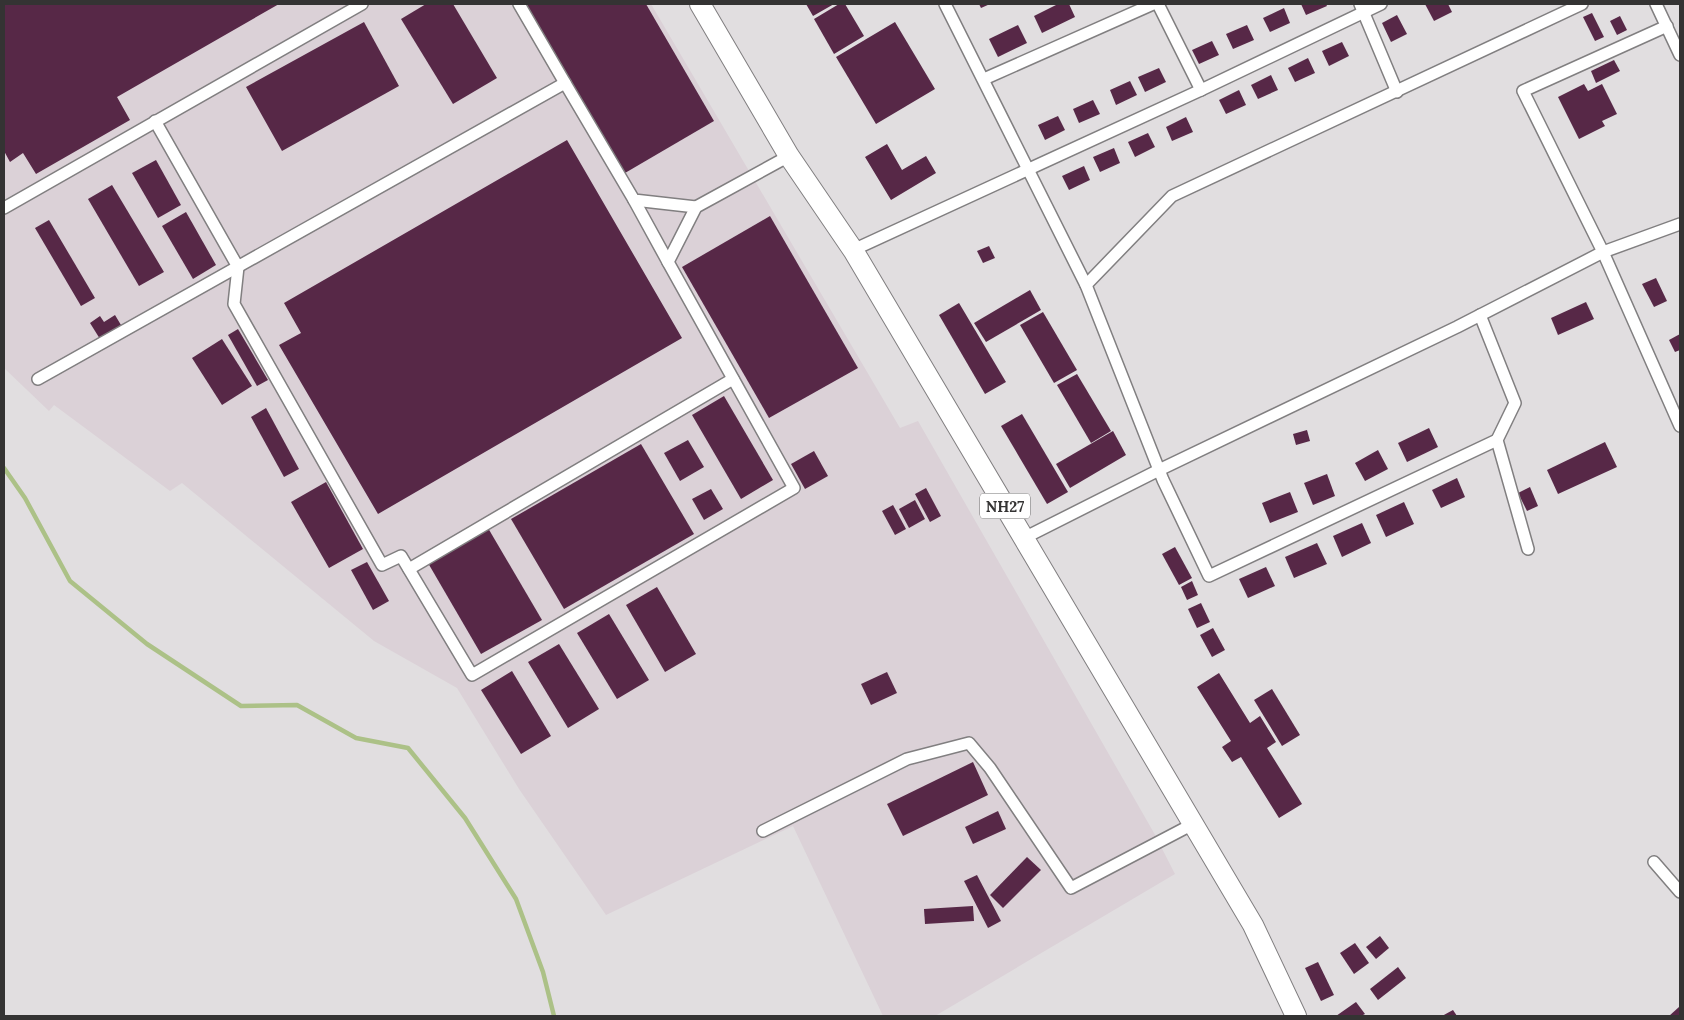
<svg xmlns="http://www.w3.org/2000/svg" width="1684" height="1020" font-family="Lora,serif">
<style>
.built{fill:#dbd1d7}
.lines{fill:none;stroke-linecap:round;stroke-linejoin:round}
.stream{stroke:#acc187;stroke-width:4.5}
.building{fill:#572847}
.street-casing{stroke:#817f80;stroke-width:14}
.highway-casing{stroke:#817f80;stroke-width:22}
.street{stroke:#fff;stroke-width:11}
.highway{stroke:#fff;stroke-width:20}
.labels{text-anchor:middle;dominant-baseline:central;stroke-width:5;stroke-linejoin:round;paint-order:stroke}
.shield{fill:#fff;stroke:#717070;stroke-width:1}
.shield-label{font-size:15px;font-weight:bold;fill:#343333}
</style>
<rect width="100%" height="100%" fill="#e1dee0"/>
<polygon class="built" points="4,4 651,4 900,428 918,421 1154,833 1175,874 935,1016 883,1016 793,826 606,915 519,789 457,688 374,641 182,483 170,491 54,405 49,411 4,368"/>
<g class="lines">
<polyline class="stream" points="4,468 25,498 70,581 147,644 241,706 297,705 356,738 408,748 465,818 516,899 543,972 554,1016"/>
</g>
<g class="building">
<polygon points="4,4 279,4 117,97 130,120 36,174 23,153 10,162 4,151"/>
<polygon points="426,4 453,4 497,78 453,104 401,19"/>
<polygon points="526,4 646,4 714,121 625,173"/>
<polygon points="806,4 834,4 813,16"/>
<polygon points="839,4 845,4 864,36 834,54 814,19"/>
<polygon points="979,4 990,4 981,8"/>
<polygon points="1058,4 1069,4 1075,17 1042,33 1034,16"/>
<polygon points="1301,4 1326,4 1327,6 1306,15"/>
<polygon points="1425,4 1448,4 1452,12 1434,21"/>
<polygon points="1284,8 1290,23 1270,32 1263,18"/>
<polygon points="1592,13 1604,37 1595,41 1583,17"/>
<polygon points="1397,15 1407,34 1391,42 1382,23"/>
<polygon points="1620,16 1627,30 1617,35 1610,21"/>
<polygon points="364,22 399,86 282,151 246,87"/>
<polygon points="895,22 935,89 876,124 836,57"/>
<polygon points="1018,25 1027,43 998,57 989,39"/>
<polygon points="1247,25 1254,40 1233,49 1226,34"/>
<polygon points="1212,41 1219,55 1199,64 1192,50"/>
<polygon points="1342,42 1349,56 1329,66 1322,51"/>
<polygon points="1308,58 1315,73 1295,82 1288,68"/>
<polygon points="1614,60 1620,71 1596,83 1591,71"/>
<polygon points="1159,68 1166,82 1145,92 1138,77"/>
<polygon points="1271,75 1278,90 1258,99 1251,85"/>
<polygon points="1130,81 1137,95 1116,105 1110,90"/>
<polygon points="1584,84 1588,91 1602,84 1617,114 1602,121 1605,126 1579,139 1558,97"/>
<polygon points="1239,90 1246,105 1226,114 1219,100"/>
<polygon points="1093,100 1100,114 1079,123 1073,109"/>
<polygon points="1058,116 1065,130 1045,140 1038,125"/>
<polygon points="1186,117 1193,132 1172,141 1166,127"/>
<polygon points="1148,133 1155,147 1135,157 1128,142"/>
<polygon points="567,140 682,338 378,514 279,345 301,333 284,303"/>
<polygon points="887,144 902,170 926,156 936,173 891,200 865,157"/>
<polygon points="1114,148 1120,163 1100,172 1093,157"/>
<polygon points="156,160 181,205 158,218 132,173"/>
<polygon points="1084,166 1090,180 1069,190 1062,176"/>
<polygon points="112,185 164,272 139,286 88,199"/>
<polygon points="186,212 216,265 193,279 162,226"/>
<polygon points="770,216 858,368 769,418 682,267"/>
<polygon points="49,220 95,298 81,306 35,228"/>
<polygon points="989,246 995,258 983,263 977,251"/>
<polygon points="1656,278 1667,301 1654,307 1642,284"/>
<polygon points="1030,290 1041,310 986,342 974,323"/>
<polygon points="1586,302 1594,319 1558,335 1551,318"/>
<polygon points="959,303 1006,382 985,394 939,315"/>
<polygon points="1043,312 1077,370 1054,383 1020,325"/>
<polygon points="115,315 121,325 100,339 90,323 100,316 104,322"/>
<polygon points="238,329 268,380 257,386 228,335"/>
<polygon points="1680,334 1680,350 1675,352 1669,340"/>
<polygon points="222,339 252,386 222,405 192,358"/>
<polygon points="1077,374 1111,431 1091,443 1057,385"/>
<polygon points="724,396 773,480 741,499 692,415"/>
<polygon points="266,408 299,469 284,477 251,417"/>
<polygon points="1022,414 1068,492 1047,504 1001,426"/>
<polygon points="1429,428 1438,447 1407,462 1398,443"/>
<polygon points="1307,430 1310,441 1296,445 1293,434"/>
<polygon points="1113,431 1126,455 1070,488 1056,464"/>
<polygon points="688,440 704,467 680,481 664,453"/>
<polygon points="1605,442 1617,467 1558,494 1547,470"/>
<polygon points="641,444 694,534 564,609 511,519"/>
<polygon points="1378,450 1388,469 1365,481 1355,463"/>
<polygon points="814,451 828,476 805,489 791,464"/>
<polygon points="1327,474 1335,496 1313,505 1304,483"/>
<polygon points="1457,478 1465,497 1441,508 1432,490"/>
<polygon points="326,482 363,549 329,568 291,502"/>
<polygon points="1530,487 1538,506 1527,511 1518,493"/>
<polygon points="926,488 941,516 930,522 915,494"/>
<polygon points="711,489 723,509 704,520 692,499"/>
<polygon points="1290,492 1298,512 1270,523 1262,503"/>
<polygon points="915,500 925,519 909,528 899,509"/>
<polygon points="1404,502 1414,524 1386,537 1376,515"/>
<polygon points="893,505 906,529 895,535 882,511"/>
<polygon points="1362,523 1371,543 1342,557 1333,536"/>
<polygon points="488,528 542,620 481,654 428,563"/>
<polygon points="1317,543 1327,564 1294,578 1285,557"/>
<polygon points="1175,547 1192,578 1179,585 1162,554"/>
<polygon points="367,562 389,601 373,610 351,570"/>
<polygon points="1266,567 1275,586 1248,598 1239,579"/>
<polygon points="1192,581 1198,595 1187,600 1181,587"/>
<polygon points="657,587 696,654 665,672 626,605"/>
<polygon points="1201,603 1210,622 1197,628 1188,609"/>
<polygon points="609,614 649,680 617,699 577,633"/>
<polygon points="1213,628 1225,650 1212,657 1200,635"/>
<polygon points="559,644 599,709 568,728 528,662"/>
<polygon points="512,671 551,736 521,754 481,690"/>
<polygon points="887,672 897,693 871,705 861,684"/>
<polygon points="1219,673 1250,723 1260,716 1276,742 1267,748 1302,804 1279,818 1241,757 1232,762 1222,747 1231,741 1197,687"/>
<polygon points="1272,689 1300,735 1282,746 1254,700"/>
<polygon points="973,762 988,795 903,836 887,804"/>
<polygon points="998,811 1006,829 973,844 965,827"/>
<polygon points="1027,857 1041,870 1003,908 990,895"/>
<polygon points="977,875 1001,921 988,928 964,881"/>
<polygon points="973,906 974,921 925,924 924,909"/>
<polygon points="1380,936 1389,948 1376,959 1366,947"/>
<polygon points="1355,943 1369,963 1354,974 1340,953"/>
<polygon points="1318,962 1334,995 1321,1001 1305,968"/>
<polygon points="1398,967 1406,978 1378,1000 1370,989"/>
<polygon points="1356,1002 1365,1014 1361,1016 1336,1016"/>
<polygon points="1679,1007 1680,1016 1669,1016"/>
<polygon points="1453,1010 1457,1016 1442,1016"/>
</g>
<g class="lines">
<g class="street-casing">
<g id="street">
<polyline points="519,4 565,83"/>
<polyline points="945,4 1086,285 1163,480 1209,576 1497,440"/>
<polyline points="1158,4 1201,90"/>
<polyline points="1360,4 1397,92"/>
<polyline points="1656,4 1680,55"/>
<polyline points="1667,26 1523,91 1603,252 1680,426"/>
<polyline points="984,79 1153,4"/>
<polyline points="155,121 238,267 234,304 382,565 401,556 472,675 794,488 668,262 696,207 789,156"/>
<polyline points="634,200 668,262"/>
<polyline points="4,208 362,4"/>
<polyline points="853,250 1201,90 1381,4"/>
<polyline points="1086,285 1172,196 1582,4"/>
<polyline points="1480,315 1515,403 1497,440 1528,549"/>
<polyline points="38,379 565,83 634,200 696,207"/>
<polyline points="1024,538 1159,470 1457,327 1603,252 1680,224"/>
<polyline points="409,569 733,379"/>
<polyline points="763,831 907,759 969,743 990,768 1071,888 1193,824"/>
<polyline points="1654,862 1680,892"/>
</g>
</g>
<g class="highway-casing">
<polyline id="highway" points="700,4 789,156 853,250 1253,925 1296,1016"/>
</g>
<use href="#street" class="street"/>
<use href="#highway" class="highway"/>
</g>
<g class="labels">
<rect class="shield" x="980" y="493.5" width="50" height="25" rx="4"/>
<g class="shield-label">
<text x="1005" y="506">NH27</text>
</g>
</g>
<rect width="1684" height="1020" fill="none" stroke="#343333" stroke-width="10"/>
</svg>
